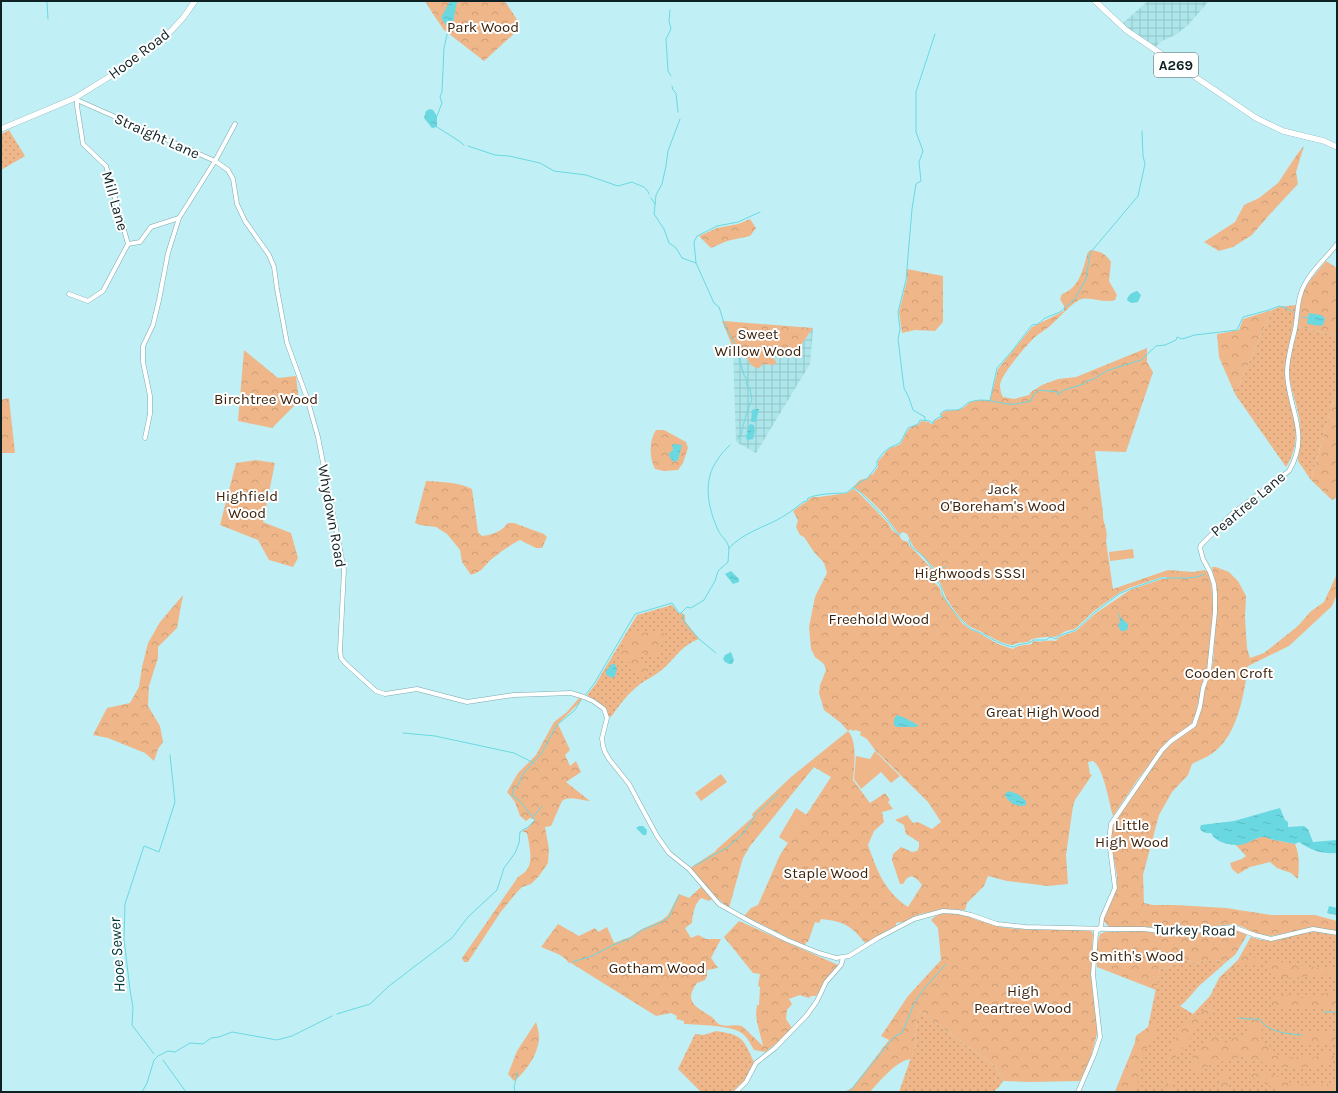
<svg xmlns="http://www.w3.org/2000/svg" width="1338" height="1093" font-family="Karla,sans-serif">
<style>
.industrial{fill:url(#industrial-grid)}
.green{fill:url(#green-dots)}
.forest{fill:url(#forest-crowns);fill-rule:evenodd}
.pitch{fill:#efb789}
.water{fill:url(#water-ripples)}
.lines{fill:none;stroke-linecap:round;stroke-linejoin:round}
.stream{stroke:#6ad8e1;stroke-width:1}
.minor-casing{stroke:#7ba9ad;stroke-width:5}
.major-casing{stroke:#7ba9ad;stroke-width:6}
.minor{stroke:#fff;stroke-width:4}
.major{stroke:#fff;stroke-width:5.5}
.labels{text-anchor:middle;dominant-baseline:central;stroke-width:4;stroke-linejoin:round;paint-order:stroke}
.shield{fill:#fff;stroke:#566465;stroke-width:1}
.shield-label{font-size:14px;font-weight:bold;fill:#0e2123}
.park-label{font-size:15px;fill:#3d230c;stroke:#fff}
.street-label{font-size:15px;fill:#0e2123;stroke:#fff}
.water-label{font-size:16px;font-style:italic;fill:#01383c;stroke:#fff}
</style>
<defs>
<pattern id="industrial-grid" width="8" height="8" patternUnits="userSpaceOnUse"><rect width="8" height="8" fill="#ace5ea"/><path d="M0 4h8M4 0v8" fill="none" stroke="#93c4c8"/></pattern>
<pattern id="green-dots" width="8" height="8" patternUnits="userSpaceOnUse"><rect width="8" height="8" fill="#efb789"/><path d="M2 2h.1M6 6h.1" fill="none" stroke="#cc9d76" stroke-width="1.8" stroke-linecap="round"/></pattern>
<pattern id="forest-crowns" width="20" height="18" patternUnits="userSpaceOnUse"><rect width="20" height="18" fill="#efb789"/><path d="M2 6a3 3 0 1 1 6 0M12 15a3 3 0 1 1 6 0" fill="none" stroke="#cc9d76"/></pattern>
<pattern id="water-ripples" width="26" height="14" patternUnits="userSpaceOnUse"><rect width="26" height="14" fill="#6ad8e1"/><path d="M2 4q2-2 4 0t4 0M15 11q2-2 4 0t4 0" fill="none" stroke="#5bb9c1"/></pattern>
</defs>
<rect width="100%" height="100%" fill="#c0f0f5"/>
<g class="industrial">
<polygon points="1148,1 1209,1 1188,25 1177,34 1160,42 1156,47 1130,30 1123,23"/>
<polygon points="813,328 810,364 756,453 736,442 733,348 740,348 751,365 758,369 762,364 769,365 775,350 799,348"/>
</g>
<g class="green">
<polygon points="9,130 25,156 1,170 1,134"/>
<path d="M1296,305C1294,326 1288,347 1286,368C1285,375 1288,383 1289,390C1295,416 1302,443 1286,467L1235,394L1272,310L1279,307Z"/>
<path d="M1298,326L1337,336V387L1311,480L1298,461C1299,449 1301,436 1300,424C1298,405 1289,388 1289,369C1290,355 1294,340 1298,326Z"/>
<path d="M672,605L679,614L682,613L685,615V621L699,639C682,645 677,656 664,668C657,674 650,678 643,682C630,691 620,704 611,717L608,716L602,705L587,695L595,685L637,615Z"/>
<path d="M1314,931L1337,935V1092H1115L1135,1043L1136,1036L1148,1027L1160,969L1168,968L1178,962L1187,960L1197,963L1205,960H1216L1226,962C1218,970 1209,977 1200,985C1193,992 1188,1000 1180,1006L1193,1014L1210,996L1219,978L1238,960L1251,937C1274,947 1290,934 1314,931Z"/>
<polygon points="920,1011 996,1067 1003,1081 999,1087 993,1092 899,1092 915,1046 917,1018"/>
<path d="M716,1031C744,1035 743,1039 754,1062L744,1081L732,1092H701L678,1069L695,1034L704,1035Z"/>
</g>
<g class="forest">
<polygon points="425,1 501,1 506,3 520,24 517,31 484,61 444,30 433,14"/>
<polygon points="1304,146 1296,172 1298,184 1270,214 1252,235 1233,247 1219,251 1204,242 1235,222 1244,205 1259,198 1278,183 1298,153"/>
<polygon points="750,219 756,228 750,236 727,241 711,248 699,236 717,228 738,224"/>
<path d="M1091,250C1101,252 1105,253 1111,262L1109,281L1117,295L1115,300C1102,304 1090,295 1079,300C1070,305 1059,318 1051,325C1046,330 1039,333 1034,338C1026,346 1001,374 1000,385C1000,389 1001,394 1003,397L1014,399L1029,395L1031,392L1042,385L1058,379L1076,377L1147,348V362L1153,372L1126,452L1095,451L1103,513C1102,523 1109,529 1106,541L1113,589L1168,570L1193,572L1204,570L1208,572L1211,583L1214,612L1208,669L1201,690L1195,716L1192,723L1168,742L1158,753L1138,779L1113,816C1109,803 1104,768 1093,761L1088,762L1090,774L1092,775L1075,800L1073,806L1066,855L1068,884L1048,886L1007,881L988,876L984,886L967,903L965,910C948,909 933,910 917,915C912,917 907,922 902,922C900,923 898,922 896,923V926L865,943C852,926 843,921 821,919L819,923L815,922L808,942H806L805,946L744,916L751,908L758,905L780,855L831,777L814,767L750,846L743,858L729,908L716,897L690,868L716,851V850L753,817L752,814L791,777L848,731L841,723L824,710L819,693L820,685L826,670L824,664L815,657L811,649L809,627L815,597L827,573L824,563L814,552L804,537L800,535L796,527L798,520L793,511L804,503L807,502L809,499L813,497H819L847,493L853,489L858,492L888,523L892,530L899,535L902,540L908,542L909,545L934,571L933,577L935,583L940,588L941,594L962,623L971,630L977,632L998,644L1013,649C1020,644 1024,646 1032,644L1033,641C1041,643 1048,639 1056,641L1059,637L1076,631L1096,613L1130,590L1162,579H1167V577H1162L1129,588L1119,593L1094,611L1075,629L1066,631L1055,637C1052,636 1035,638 1032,639C1028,641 1031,642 1026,642C1021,643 1018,642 1013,645C1002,644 995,639 985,634C981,631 975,630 971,627C962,622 948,603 944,593C943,591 943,589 942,587C939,579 936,581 937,571L913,546L907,534L903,532L900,534C895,530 894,527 890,522C883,512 863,492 853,487L860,480L868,478L870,474L872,475L878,467V461C883,457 885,452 889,449C893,446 898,447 901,443C906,435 907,426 918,425L921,421L929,422L931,424H933L934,421L942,417L941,414C947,408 954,412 961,409C964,408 966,405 969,403C975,399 984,401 990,400L998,369L1032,327L1064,311V306L1060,299L1062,294C1080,288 1083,268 1088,252ZM851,729L852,731L856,730L861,732L860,735L867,739L875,750L928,802L941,822L932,829L918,822L913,823L907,815L895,820L904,825L906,834L919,842V847L917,851L912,852L901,847L893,854L892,860L900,884H903L907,878L912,876L918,880L922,885L908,907C884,891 877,870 868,845L874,831L884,822L882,812L893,809L888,802L890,800L885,793L870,803L853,780C854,767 858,742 848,731Z"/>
<polygon points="1326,261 1337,268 1337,336 1298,326 1301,296 1307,284"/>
<polygon points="907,269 943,276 943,322 935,331 915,330 902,333 899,312 907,280"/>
<polygon points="1272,310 1235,394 1219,357 1217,334 1239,330 1243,319"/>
<polygon points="722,321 724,321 813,328 799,348 785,352 781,349 775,350 772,357 776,361 775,365 763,364 758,369 751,365 740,348 733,348"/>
<polygon points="244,350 278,378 296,376 299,401 272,428 238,421"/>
<polygon points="1337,387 1337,497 1332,500 1311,480"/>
<polygon points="9,398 15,453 1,453 1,400"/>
<path d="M656,430H664L686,442L688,448L683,463L678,470L664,471L655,469C649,458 649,440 656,430Z"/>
<polygon points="256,460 275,463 263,522 291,533 298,558 293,567 269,560 258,540 220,525 236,463"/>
<path d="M426,481C442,482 459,482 472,489L478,532L482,536C492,535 501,532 508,523H514L544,534L547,537L542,548H536L520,540C510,545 502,551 493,558C482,567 485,570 471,575L462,562L460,550L447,534L436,527L420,525L415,523Z"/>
<path d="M1212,567H1216L1229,572L1238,581L1246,596L1245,618L1247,648L1250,658L1264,653L1298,626L1310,612L1324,602L1336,576L1337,577V594L1332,606L1289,646L1248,666C1244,694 1238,734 1214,752C1208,757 1199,760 1192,764L1188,775L1172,792L1159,815L1143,875L1144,903L1153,905H1175L1226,908L1271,915H1315L1337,921V931L1313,928L1271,936L1253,933L1245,928L1234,924L1179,930L1164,929L1150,927H1109L1103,920L1117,889V876L1111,844L1112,826L1164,751L1171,744L1195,726L1204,688L1213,663L1217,604Z"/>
<polygon points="183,595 177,628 158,647 158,658 149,686 148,706 160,726 163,742 158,749 154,761 145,753 108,738 93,735 107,708 130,703 139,687 142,667 148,643 160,622"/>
<path d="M661,632L666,634L657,654L653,655L642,653L640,655V660L649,669L645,675H639L630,662L624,660L621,656C622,647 624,641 630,633Z"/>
<path d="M579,698L582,699L579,703L558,724L570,750L565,755L570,766L576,761L581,772L566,782L590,801C581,801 570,795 562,801L551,826L545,827L549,849L548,863L539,876L531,884L522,887L517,892L500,913L468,962H464L462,958L518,877C521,875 524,873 526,871C534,862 529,844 527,833L522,831L527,829L535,820L530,818L526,821L520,816L515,802L507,792L518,773L536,755L554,722L567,712Z"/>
<path d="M1261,837H1268L1270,839L1295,844C1300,855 1299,868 1298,879L1291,873L1277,868L1270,862L1250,867L1238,874L1232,869L1230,863L1242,859L1246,856L1235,844L1239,845Z"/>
<path d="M701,887L712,899L709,901L701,898C694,905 693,913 692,923L685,928L691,938L698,935L706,939H721L711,958L718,968L707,970V976L705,980L697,983C683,1002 696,1007 712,1017C715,1020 717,1024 721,1025C728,1027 735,1024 742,1026L763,1046L757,1022L756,1014L757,1005H759L760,987L758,986L760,974L753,973L724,937L739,921L838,965L816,996H811L809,998L800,995L789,999L792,1004L787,1010L786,1019L792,1028L778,1042L765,1052L754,1050C751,1045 748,1038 743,1034C733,1025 698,1025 684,1024V1021L676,1019L677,1016L671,1013L656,1016L571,963H569C563,954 550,951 541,947L558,924L579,936L595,928L598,932L607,927L614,943L630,937L642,929L662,920L668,915L679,894L689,898Z"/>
<path d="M957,913C972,917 986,924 1001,927C1031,932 1061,928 1091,931L1093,934L1092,958L1098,1030L1090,1060L1080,1081L1029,1082L1003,1081L996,1067L920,1011L917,1018L915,1046L911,1059C897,1060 879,1082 870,1092H844L852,1088L889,1040L881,1036L908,996L941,960L938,928L931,920C938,912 947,913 957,913Z"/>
<polygon points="1225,930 1240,931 1247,935 1235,955 1226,962 1216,960 1205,960 1197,963 1187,960 1178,962 1168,968 1160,969 1156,990 1097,967 1097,944 1100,934 1105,932 1152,931 1179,934"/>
<path d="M1251,937C1266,943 1274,941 1289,937L1288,939L1269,945L1249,944L1247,954L1260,961L1259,966L1236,965L1219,982V978L1238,960Z"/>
<path d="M1274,961L1318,968L1337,969V975C1320,973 1302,979 1285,978C1280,977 1274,975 1269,973L1266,964Z"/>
<polygon points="1329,993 1337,995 1337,1010 1297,1007 1276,1010 1269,1004 1269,999 1282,994 1307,999 1318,994"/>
<polygon points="1209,1005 1215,1007 1211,1014 1197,1026 1192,1036 1173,1061 1170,1060 1168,1059 1181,1025 1197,1016"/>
<path d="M1160,1020C1157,1035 1145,1048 1139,1062C1138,1066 1140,1070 1140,1074C1140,1080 1136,1086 1135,1092H1115L1135,1043L1136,1036Z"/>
<polygon points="1249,1020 1258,1020 1263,1024 1261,1034 1262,1041 1271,1047 1275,1053 1282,1057 1290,1058 1302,1056 1313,1058 1325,1053 1333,1054 1335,1058 1334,1061 1316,1067 1283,1067 1265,1062 1253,1061 1242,1057 1215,1063 1198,1071 1194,1071 1192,1062 1193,1055 1207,1043 1215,1034 1222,1035 1222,1042 1224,1044 1234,1038 1246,1035 1249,1031"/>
<path d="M536,1022C537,1026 539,1032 539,1037C539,1053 526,1072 514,1081L508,1074L517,1051Z"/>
<polygon points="1320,1032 1337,1033 1337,1042 1311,1045 1303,1043 1298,1037 1304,1033"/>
<polygon points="1255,1071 1278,1076 1287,1082 1310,1085 1324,1085 1334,1082 1337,1083 1337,1092 1282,1092 1250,1076 1250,1073"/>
<polygon points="1225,1072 1231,1074 1227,1079 1228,1087 1232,1092 1223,1092 1221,1083 1220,1074"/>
<polygon points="1171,1076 1171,1084 1173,1085 1174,1092 1166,1092 1167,1077"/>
</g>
<g class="pitch">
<polygon points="1133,549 1134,558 1110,561 1109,552"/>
<polygon points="875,751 900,776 891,783 881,772 861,789 854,779 856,756 870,759"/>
<polygon points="721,774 727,782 701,801 695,793"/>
<polygon points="796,808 807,815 788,843 779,837"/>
</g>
<g class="water">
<path d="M450,1H458C456,4 454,18 453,24L449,26L446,25L441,18Z"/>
<polygon points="430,109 433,110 437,116 437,127 432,128 424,118 426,111"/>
<path d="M1137,291L1141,295L1138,302C1133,303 1131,304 1127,300C1129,294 1131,293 1137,291Z"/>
<polygon points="1309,313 1321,315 1325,318 1324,323 1321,326 1308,324 1307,323"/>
<polygon points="755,409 759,409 756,422 751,422 752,410"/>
<polygon points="750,424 754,425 755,431 753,439 748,440 746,438 748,428"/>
<path d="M675,444L682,445L678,460L674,462C671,459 669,458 669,453L673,450L672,445Z"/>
<polygon points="731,571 739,579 739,582 733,584 725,574"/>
<polygon points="1118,611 1121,618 1128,624 1128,628 1125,631 1121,631 1118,626 1120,621"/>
<polygon points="731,652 734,660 732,664 729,664 725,662 723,659 725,655"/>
<polygon points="612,664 615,664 617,669 615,676 613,678 606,675 606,671"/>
<polygon points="897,715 903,717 918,725 917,727 896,727 894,725 894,719"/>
<path d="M1008,791L1018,794L1026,801V805C1017,808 1010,803 1005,796L1006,793Z"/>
<path d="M1280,808L1285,820L1288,822V827L1304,826L1308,829L1313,842L1337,840V853C1322,854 1312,851 1299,842L1295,844L1270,839C1260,832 1249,845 1239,845C1229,845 1216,843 1211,833C1206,833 1202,833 1200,828L1201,825L1234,821Z"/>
<polygon points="639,826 643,826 647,830 646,835 643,835 636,828"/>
<polygon points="1329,906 1337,908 1337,915 1327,913"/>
</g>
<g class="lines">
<g class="stream">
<polyline points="47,1 48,19"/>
<polyline points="670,10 669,21 671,29 666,39 668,71 671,76"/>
<polyline points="672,86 673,90 676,93 678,112"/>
<polyline points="437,116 442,103 440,97 442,92 444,48 449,26"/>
<polyline points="680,119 668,151 666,166 662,184 656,195 654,214 664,229 669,243 676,248 682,258 696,263 714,303 719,307 725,326 736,346"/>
<polyline points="437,127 459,141 464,145"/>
<path d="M468,146L495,155L509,156L540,163L554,171L586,175L618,186L632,182C639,186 646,185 649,194"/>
<polyline points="651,198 655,204"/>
<polyline points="696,263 694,242 697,236 717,226 738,222 760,212"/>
<polyline points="1302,317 1308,318"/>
<path d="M737,351L744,375L747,380L746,384L750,389L752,400C749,404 741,431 741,436L737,439"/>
<polyline points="990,400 997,368 1012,351 1032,325 1038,324 1045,318 1060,312 1075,299 1086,279 1090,253 1138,196 1145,164 1143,156 1142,131"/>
<polyline points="925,420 925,417 913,410 909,398 904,388 898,339 900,329 898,312 906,280 912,209 916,184 921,181 919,162 923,151 916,132 916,92 935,34"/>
<polyline points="853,488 859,491 889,522 895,531 900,535"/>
<path d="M909,540L911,546L924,557L935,571C934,583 937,579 941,587C942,588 942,592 942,593C946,603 963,624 971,629C975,631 979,632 983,634C993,640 1002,645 1014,647C1020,642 1028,646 1033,640H1046L1050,637L1056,639L1058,636L1076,630L1095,612L1119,594L1130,589L1162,578H1188L1197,577L1205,574"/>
<path d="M729,548C727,539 721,537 718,530C708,508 702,480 718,459C721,454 726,449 730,445"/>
<polyline points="936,570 945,567"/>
<polyline points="682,614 683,615 684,622 699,639 716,653"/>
<path d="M586,694L594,684L635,614L672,603L679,613H681L687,607L691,608L704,600L715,581L718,571L728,562L729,548C744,533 759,529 777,520C786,515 795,509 803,502L807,501L808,498C816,494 836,493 846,493L862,481L867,479L877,466V461L883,453L889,448L900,443L908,428L918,424L920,420L930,421L933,424V421L939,417H942L940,414C946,407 953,412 960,409C964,407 966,403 970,402C984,397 996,403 1009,404C1017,405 1024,402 1031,401L1033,395L1039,390L1058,392V395L1064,390L1084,384L1087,381L1094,379L1106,371L1141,360L1156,346L1165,345L1176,340L1177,337L1182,339L1195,335L1237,330L1243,317L1269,310L1279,306L1287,308L1292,312"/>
<polyline points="403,733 435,736 514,753 534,763"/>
<polyline points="534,816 542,806"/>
<polyline points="694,866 728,847 744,833 756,814 778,794"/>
<polyline points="572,962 592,956 613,945 631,938 642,930 662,922 669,917 679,895"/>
<polyline points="1324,1012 1337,1012"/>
<polyline points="337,1014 370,1004 389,986 452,938 468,917 497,890 504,868 515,853 519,843 520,832 524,829 527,828 535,820 519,800 512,796 513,790 519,784 522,775 541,754 557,725 575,710 581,700"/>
<path d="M1239,1018L1247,1019H1259C1268,1032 1287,1034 1302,1035"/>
<polyline points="154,1054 132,1025 133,1007 130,990 124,939 125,904 144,846 159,852 175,802 170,755"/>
<polyline points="163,1060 186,1092"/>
<polyline points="142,1092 147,1083 154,1060 158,1056 168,1051 175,1052 190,1043 203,1044 211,1038 219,1037 232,1032 277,1040 292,1036 332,1016"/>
<polyline points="515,1092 514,1087 518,1072"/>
<polyline points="849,1092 895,1036 902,1033 914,1004 923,990 946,964"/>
</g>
<g class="minor-casing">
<g id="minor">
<polyline points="75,98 77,100 215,161 228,170 233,179 237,204 245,221 269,255 274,267 277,289 287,343 307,398 318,437 344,570 340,650 341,658 345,663 376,691 385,694 417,689 467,702 514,695 571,693 584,697 593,701 604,709 607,718 602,738 603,746 605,752 609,759 629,784 657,836 669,853 689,869 719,904 753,923 787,940 819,953 836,958 849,956 878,938 914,919 943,911 958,912 971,915 997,924 1026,927 1111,929 1144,929 1165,932 1184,932 1233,927 1255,935 1271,939 1313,929 1337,933"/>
<polyline points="128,244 140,242 151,227 179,218 215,161 235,124"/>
<polyline points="69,294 88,301 103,291 128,244 106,166 83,144 77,106 77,100"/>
<polyline points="145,438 150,414 150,396 143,362 143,346 153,325 159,300 168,253 179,218"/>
<polyline points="736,1092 746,1082 756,1063 775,1048 807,1015 817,1001 826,982 841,965 843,958"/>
<path d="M1078,1092L1094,1055L1100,1037L1093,974L1095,947L1096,932L1101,927L1102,918L1115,888L1109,840L1111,824L1162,750L1171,741L1194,725L1200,707L1203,688L1209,671L1215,612V594L1214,584L1210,572L1203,559L1200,548L1201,545L1232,514L1289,471C1311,434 1288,409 1287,373C1287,358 1292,343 1295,329C1298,313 1297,296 1306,282C1314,268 1327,257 1337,244"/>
</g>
</g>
<g class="major-casing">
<g id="major">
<polyline points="1095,1 1126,30 1256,118 1283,131 1324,141 1337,147"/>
<polyline points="1,129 75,98 125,67 170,32 183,18 195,1"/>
</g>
</g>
<use href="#minor" class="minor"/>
<use href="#major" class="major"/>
</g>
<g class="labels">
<rect class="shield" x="1154" y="53" width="44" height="24" rx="3"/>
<g class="shield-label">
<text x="1176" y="65">A269</text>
</g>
<g class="park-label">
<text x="483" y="27">Park Wood</text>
<text x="758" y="334">Sweet<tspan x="758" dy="17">Willow Wood</tspan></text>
<text x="266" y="399">Birchtree Wood</text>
<text x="1003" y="489">Jack<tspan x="1003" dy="17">O'Boreham's Wood</tspan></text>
<text x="247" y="496">Highfield<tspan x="247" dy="17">Wood</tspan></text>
<text x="970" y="573">Highwoods SSSI</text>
<text x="879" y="619">Freehold Wood</text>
<text x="1229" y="673">Cooden Croft</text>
<text x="1043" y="712">Great High Wood</text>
<text x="1132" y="825">Little<tspan x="1132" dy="17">High Wood</tspan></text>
<text x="826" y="873">Staple Wood</text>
<text x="1137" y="956">Smith's Wood</text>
<text x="657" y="968">Gotham Wood</text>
<text x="1023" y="991">High<tspan x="1023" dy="17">Peartree Wood</tspan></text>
</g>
<g class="street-label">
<text transform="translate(139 54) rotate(-37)">Hooe Road</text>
<text transform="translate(157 136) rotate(24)">Straight Lane</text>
<text transform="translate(115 201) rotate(74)">Mill Lane</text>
<text transform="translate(1248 504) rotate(-40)">Peartree Lane</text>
<text transform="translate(332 516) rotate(80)">Whydown Road</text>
<text transform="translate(1195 930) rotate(1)">Turkey Road</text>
</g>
<g class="water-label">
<text transform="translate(117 955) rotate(-94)">Hooe Sewer</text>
</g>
</g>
<rect width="1338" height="1093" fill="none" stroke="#0e2123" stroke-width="4"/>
</svg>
